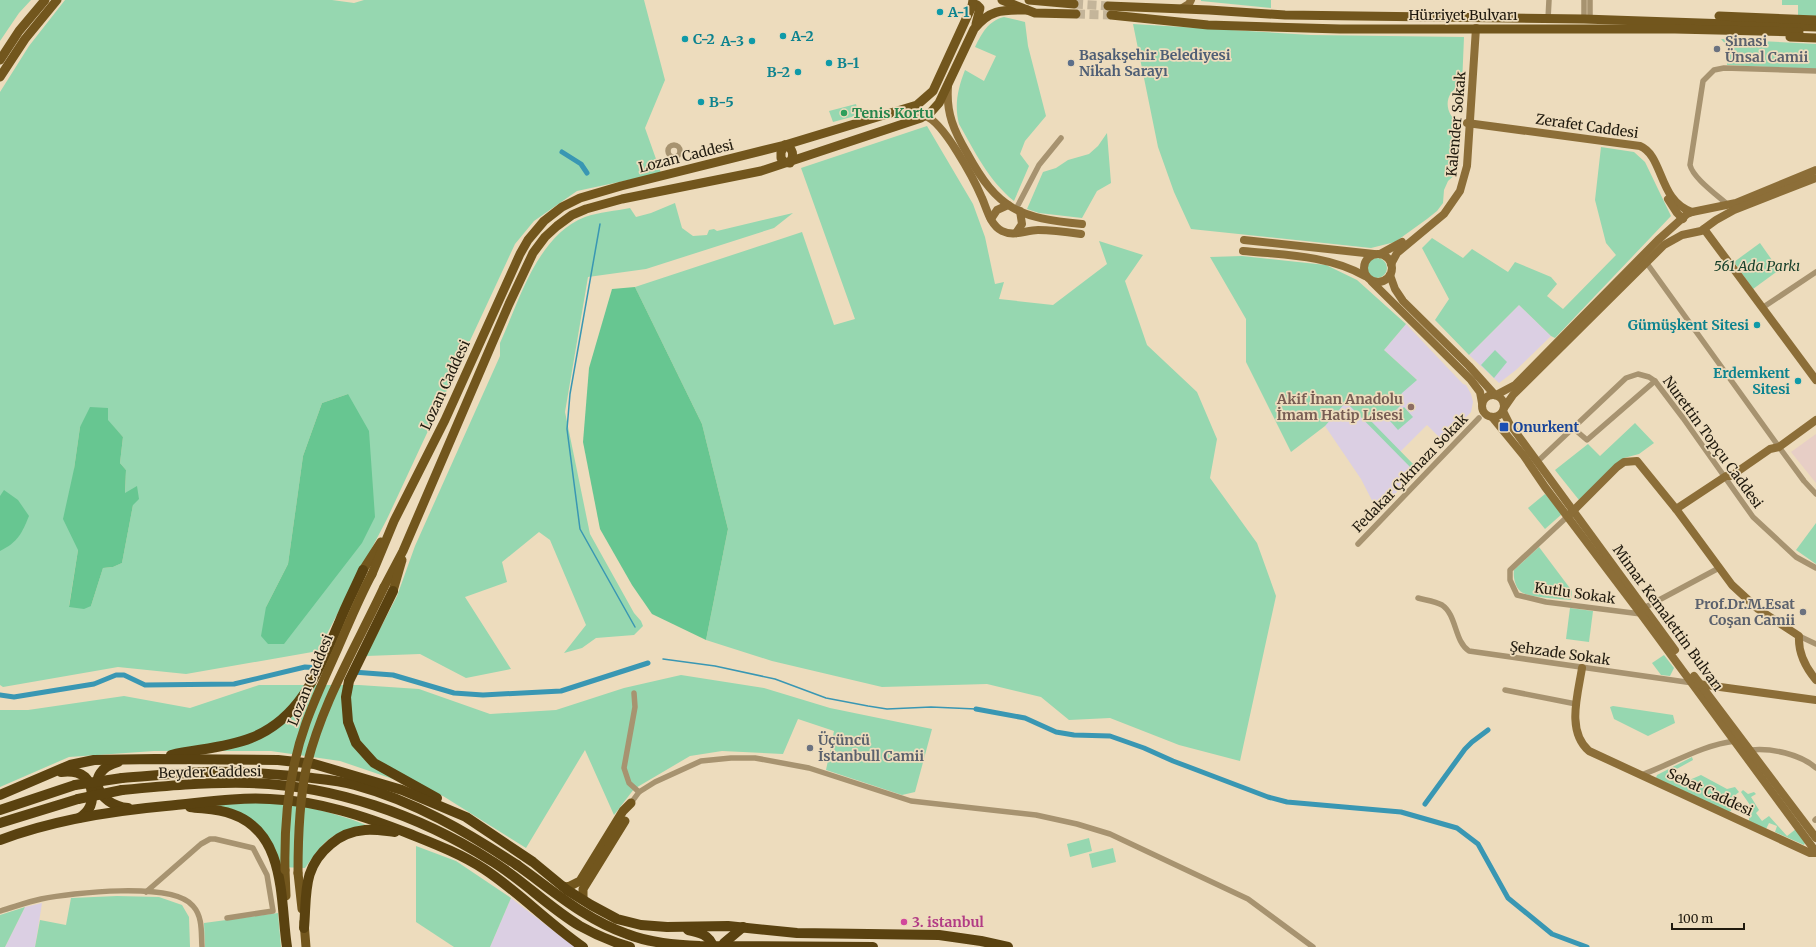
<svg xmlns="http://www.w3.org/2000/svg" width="1816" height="947" font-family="Merriweather,serif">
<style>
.commercial{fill:#e7cec6}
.education{fill:#dbcfe3}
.green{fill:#96d7b0;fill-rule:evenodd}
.forest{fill:#67c691}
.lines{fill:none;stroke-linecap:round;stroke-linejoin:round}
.stream{stroke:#3997b3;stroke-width:1.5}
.canal{stroke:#3997b3;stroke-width:5}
.primary-tunnel{stroke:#c4b59a;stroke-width:9;stroke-dasharray:9 4.5;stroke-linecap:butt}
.street{stroke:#a79370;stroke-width:5.5}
.secondary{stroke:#8c6e38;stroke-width:8}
.primary{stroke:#72561d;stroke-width:9}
.highway{stroke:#5a4210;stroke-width:10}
.primary-bridge{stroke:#72561d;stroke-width:9}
.highway-bridge{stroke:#5a4210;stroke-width:10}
.culture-dot{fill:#0f9aa8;stroke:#eddcbd;stroke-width:1.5}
.worship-dot{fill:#6b7280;stroke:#eddcbd;stroke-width:1.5}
.service-dot{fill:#5c6f8a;stroke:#eddcbd;stroke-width:1.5}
.leisure-dot{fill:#2e9e5b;stroke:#eddcbd;stroke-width:1.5}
.education-dot{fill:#8d6e63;stroke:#eddcbd;stroke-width:1.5}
.transit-dot{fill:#1a4fb4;stroke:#eddcbd;stroke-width:1.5}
.hotel-dot{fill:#d1479c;stroke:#eddcbd;stroke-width:1.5}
.labels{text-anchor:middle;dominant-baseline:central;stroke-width:3.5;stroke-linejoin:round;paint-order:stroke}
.culture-label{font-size:14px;font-weight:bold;fill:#0d838f;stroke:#eddcbd;text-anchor:start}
.street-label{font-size:14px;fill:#201a0e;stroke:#eddcbd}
.worship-label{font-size:14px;font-weight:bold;fill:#5b616d;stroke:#eddcbd;text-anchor:start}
.service-label{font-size:14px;font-weight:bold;fill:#4e5e75;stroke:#eddcbd;text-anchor:start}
.leisure-label{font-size:14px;font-weight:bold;fill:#27864d;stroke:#eddcbd;text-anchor:start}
.park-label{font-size:14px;font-style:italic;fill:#18412b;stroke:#eddcbd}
.education-label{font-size:14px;font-weight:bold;fill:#785e54;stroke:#eddcbd;text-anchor:end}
.transit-label{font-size:14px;font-weight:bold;fill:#164399;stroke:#eddcbd;text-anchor:start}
.hotel-label{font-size:14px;font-weight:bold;fill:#b23c85;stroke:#eddcbd;text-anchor:start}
</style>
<rect width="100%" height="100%" fill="#eddcbd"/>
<polygon class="commercial" points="1816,434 1816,483 1791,452"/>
<g class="education">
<polygon points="1519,305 1551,336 1516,370 1499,383 1469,355"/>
<polygon points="1406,324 1463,384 1466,385 1471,394 1473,402 1471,412 1443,441 1427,425 1398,454 1414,471 1379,514 1361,479 1325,426 1345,401 1417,380 1384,350"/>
<polygon points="511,898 559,935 578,947 490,947"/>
<polygon points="42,903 35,947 5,947 25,907"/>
</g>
<g class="green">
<polygon points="0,0 31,0 19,13 0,41"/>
<path d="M65,0H332L354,3L364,0H644L665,80L645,128L661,173L577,191L534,221L515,244L387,519L318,651L186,674L118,667L3,687L0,685V92L29,46ZM348,394L268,644L266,607L288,564L303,456L322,403ZM108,408L107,420L123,437L120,463L126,470L125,494L133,505L122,563L113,567L103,568L91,606H69L78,550L74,469L80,427Z"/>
<polygon points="1201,0 1271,0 1271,8 1201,1"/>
<polygon points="1782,0 1816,0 1816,17 1798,16 1798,5 1782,5"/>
<path d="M1004,17L1025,22L1028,46L1046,116L1025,141L1020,154L1029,166L1014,201C989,181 975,152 959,124C954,105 958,88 965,70L984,81L996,56L975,47C982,33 988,21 1004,17Z"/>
<path d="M1133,24L1311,35L1464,37L1462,85C1443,92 1443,115 1461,124L1459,165L1457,173L1448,181L1444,190L1443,203L1437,211L1427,219L1395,242L1371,248L1191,229L1174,192L1158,147Z"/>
<polygon points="1721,39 1816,44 1816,69 1727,65 1729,48"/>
<polygon points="856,104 859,115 833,122 829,111"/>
<polygon points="927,126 973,204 985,237 995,284 1004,282 999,299 1053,305 1107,264 1099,241 1143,255 1125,281 1147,345 1197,392 1217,439 1210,478 1257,543 1276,596 1240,761 1179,745 1110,718 1069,720 1041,697 987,684 882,687 772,661 706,640 728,529 702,424 635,287 802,232 834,325 855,319 801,168"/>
<polygon points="1107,133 1111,183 1097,191 1082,218 1039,213 1027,209 1043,172 1056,168 1068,160 1089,154 1098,146"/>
<polygon points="1601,147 1634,152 1645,162 1671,216 1555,338 1551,336 1519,305 1469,355 1435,320 1449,299 1422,248 1432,238 1463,258 1472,249 1508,272 1515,262 1551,277 1557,284 1547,296 1563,309 1616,255 1606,243 1595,200"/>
<path d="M675,203L682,228L693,236L707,235L709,230L714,229L717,231L793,213L774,228L646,269L588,277L565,412L590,534L634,613L641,621L643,626L634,635L596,638L582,648L564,653L586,625L550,540L539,532L502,562L507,582L465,597L511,669L466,678L420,654L366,656L397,596L415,546L500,356V343C520,299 537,236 585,217C599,212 616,211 630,208L636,217L651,213Z"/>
<polygon points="1760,243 1779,270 1753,289 1734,262"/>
<polygon points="1242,256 1326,265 1357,280 1406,324 1384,350 1417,380 1402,393 1398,400 1401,405 1388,418 1380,411 1370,420 1415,466 1418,464 1420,466 1414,471 1346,402 1325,426 1291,452 1246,362 1246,319 1210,257"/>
<circle cx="1377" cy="268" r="10"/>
<polygon points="1495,350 1507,362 1494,378 1481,365"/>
<polygon points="1404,407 1413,417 1398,430 1390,421"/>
<polygon points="1635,423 1654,443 1639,454 1624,458 1579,500 1555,470 1588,444 1600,456"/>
<polygon points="1545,494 1562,514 1545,529 1528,508"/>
<polygon points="1816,523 1816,564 1796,550"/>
<path d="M1539,547L1572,591L1571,600C1560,599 1531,597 1523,593C1515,589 1513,577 1514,570Z"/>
<polygon points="1570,608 1593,611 1589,642 1566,639"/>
<polygon points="1664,655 1674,668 1670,676 1661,675 1652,663"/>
<polygon points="681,675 764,688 830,708 932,729 915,792 902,795 826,770 834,731 798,719 783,754 722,751 690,756 634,789 614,815 585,750 526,848 443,796 340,761 271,751 154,751 69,757 0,787 0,710 28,710 124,696 190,708 259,685 359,685 419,689 490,714 556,710 624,688"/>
<polygon points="1613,706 1673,715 1675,723 1648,736 1614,719 1610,707"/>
<polygon points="1692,757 1693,760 1673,771 1680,784 1701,775 1727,789 1735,787 1739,792 1734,796 1731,811 1728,812 1656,778 1657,775"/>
<polygon points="1743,790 1748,794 1754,792 1756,794 1751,797 1759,810 1756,813 1762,821 1769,816 1787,836 1796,829 1806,841 1804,845 1775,832 1777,826 1769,823 1766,829 1749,821 1750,805 1741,792"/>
<path d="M249,802C289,802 329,810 366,825C329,833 326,839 305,868L280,867L263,831L217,805Z"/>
<polygon points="1089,838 1092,851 1070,857 1067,844"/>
<polygon points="416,846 456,861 511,898 490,947 454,947 416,922"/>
<polygon points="1113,848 1116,862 1092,868 1089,854"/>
<polygon points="117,896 159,897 182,905 189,917 190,947 35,947 40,920 66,925 71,898"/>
<polygon points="25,907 5,947 0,947 0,915"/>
<polygon points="278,913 281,947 205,947 204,923"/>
</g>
<g class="forest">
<polygon points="635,287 702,424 728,529 706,640 652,614 632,585 600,529 583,442 589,368 612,289"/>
<polygon points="348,394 369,431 375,517 362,543 284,644 268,644 261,636 266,607 288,564 303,456 322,403"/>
<polygon points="90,407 108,408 108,420 123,437 120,463 126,470 125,493 137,486 139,499 133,505 122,563 113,567 103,568 91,606 84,609 69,607 78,550 63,519 74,469 80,427"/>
<path d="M4,490L18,500L29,516C22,533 18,542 0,551V496Z"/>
</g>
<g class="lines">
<g class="stream">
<polyline points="600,224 570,394 567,429 580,529 635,627"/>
<polyline points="663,659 715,666 775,679 826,698 868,706 887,709 931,707 976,709"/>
</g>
<g class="canal">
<polyline points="562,152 581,164 587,173"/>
<polyline points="353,672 393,675 454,693 483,695 561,691 648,663"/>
<polyline points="0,695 14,697 94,684 116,675 124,675 145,685 234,684 305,667 320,668"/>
<polyline points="976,709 1025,718 1056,732 1074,735 1110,736 1144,748 1173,761 1268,797 1287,802 1401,812 1457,828 1478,844 1508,898 1552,934 1587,947"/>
<polyline points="1425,804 1465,749 1472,742 1488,730"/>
</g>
<g class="primary-tunnel">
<polyline points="1074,4 1108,6"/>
<polyline points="1076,14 1111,15"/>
</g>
<g class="street">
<polyline points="1548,19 1549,0"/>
<polyline points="1584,19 1584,0"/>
<polyline points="1590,20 1590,0"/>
<circle cx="674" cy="151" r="6"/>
<path d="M1728,205C1717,195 1693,178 1690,165L1703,81L1714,70L1724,68L1816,71"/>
<polyline points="1016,209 1039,165 1061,138"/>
<polyline points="1646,262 1779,447 1804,481 1816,494"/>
<polyline points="1762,308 1816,272"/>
<polyline points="1573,428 1587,440 1655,381"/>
<polyline points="1537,462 1626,378 1638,374 1649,377 1655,381 1683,418 1753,517 1796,557 1816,568"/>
<polyline points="1568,516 1510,570 1510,580 1517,595 1546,602 1641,614"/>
<polyline points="1358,544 1479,418"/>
<path d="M1418,598C1425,600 1435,601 1442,605C1457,615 1454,641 1469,651L1693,683"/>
<polyline points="1644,608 1719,568"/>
<polyline points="1799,636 1816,644"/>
<polyline points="1505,690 1576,704"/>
<polyline points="634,693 635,707 624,768 629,783 639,792"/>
<path d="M1751,750C1772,748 1800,754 1816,768"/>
<path d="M1641,775C1672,764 1702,745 1735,741"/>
<polyline points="631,803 639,792 655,782 701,761 731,758 755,758 809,768 911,801 1036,815 1077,824 1110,834 1248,899 1313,947"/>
<polyline points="1815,820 1816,819"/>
<polyline points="146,892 201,844 210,839 215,839 253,848 267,875 273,911 227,918"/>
<path d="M0,911C14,907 27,902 41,899C71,893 173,881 193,906C203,917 201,933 202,947"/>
</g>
<g class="secondary">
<polyline points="1181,9 1189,4 1191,0"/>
<path d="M948,87C946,113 954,131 967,153C998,210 1019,218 1082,224"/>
<path d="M925,116C943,121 974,179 982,198C987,209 990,225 1002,231C1014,237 1026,230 1038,230C1053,230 1067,232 1081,234"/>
<path d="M1467,123L1640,146C1664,156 1658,201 1692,212"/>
<polyline points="1668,199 1677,213 1683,219"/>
<polyline points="991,219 997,210 1008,205"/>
<polyline points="1704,229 1816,380"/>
<polyline points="1016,233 1022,224 1020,211"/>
<polyline points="1244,240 1374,254"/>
<path d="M1243,251C1284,255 1328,255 1365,276"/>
<circle cx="1378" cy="268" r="14"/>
<polyline points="1380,254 1402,242"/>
<polyline points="1391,264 1397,253 1444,214 1460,191 1467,166 1476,28"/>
<polyline points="1390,275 1395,289 1403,301 1469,366 1495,395"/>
<polyline points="1372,282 1471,380 1480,392 1482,403"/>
<circle cx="1493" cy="406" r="11"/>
<polyline points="1496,395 1515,385 1658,240 1687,214 1692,212 1736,203 1816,170"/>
<polyline points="1504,408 1513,395 1664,245 1682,235 1701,231 1716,220 1734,210 1816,178"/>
<polyline points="1503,411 1509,423 1675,650"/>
<polyline points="1492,417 1524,456 1545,487 1641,614 1816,852"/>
<polyline points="1676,509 1726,476 1731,476 1770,449 1779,447 1816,420"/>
<path d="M1570,514L1617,467L1624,462L1637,461L1676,509L1732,585L1758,609L1799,636C1798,652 1806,668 1816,680"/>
<path d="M1582,668C1578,694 1566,731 1589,751L1810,853H1816"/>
<polyline points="1694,676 1816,838"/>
<polyline points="1698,684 1816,700"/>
</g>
<g class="primary">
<polyline points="1002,0 1035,13 1076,14"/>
<polyline points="1029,0 1074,4"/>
<polyline points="972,6 977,5 980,8 976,24"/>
<polyline points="1108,6 1209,10 1285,15 1584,19 1816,27"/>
<polyline points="1111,15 1208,25 1340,29 1675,29 1799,32"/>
<polyline points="1719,16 1816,20"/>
<polyline points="1790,37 1816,38"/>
<polyline points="0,60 19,31 45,0"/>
<polyline points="0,77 25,39 57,0"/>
<path d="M785,145C794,149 794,155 790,163L784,162L781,158V152Z"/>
<polyline points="363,570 381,542"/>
<polyline points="372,574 394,521 445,420 520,254 528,240 544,221 562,207 580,198 621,186 785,145 917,105 933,91 972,6 973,0"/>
<path d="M384,587L403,551L509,304L533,253L545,237L557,226L572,215L586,209L622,199L761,171L921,118L931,112L939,103L974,29C990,9 1002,10 1027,10"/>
<polyline points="393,591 402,560"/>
<polyline points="285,870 286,896"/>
<polyline points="298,873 302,909"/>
<polyline points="562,886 568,887 580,881 623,811 631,803"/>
<polyline points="583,900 583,889 625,821"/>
<polyline points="304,922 306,947"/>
</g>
<g class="highway">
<polyline points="393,591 349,681 346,697 348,722 356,743 374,763 437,798"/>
<path d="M171,755C197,749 226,748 251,738C302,718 319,669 339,623C346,605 355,588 363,570"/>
<path d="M118,762C83,772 97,805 128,808"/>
<path d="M61,772C69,771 78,771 85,777C88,780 90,784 91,788C94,801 91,811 79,818"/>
<path d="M122,778C150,776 178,773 206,772C239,771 272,774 303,777C320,779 338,780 355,785C414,801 467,832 517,865"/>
<path d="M122,790C164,786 206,782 249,783C333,785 419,815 490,860C522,879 548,907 580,926C596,935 613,942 630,947"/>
<polyline points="0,795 70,765 94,760 155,759 278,760 314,764 402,790 466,817 533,862 567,890 591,905 617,919 641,925 667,927 728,926 797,933 939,935 981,941 1008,947"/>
<path d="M190,807C204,809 219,809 232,814C287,833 280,902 287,947"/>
<polyline points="0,810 75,785"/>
<polyline points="0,823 78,799"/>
<path d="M0,840C53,820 110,811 166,806C201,803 235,797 270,799C319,801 364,816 410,834C435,844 461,854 484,869C519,892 548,923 583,947"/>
<path d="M304,928C307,893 302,868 331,844C340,836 353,831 365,830C375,829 385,831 395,832"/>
<path d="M688,930C699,932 710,935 713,947"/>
<polyline points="723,947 724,943 743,927"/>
</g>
<g class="primary-bridge">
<path d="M285,870C284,821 289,770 306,723C315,698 327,673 338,648C349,623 359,598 372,574"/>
<path d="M298,873C298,838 299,803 306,769C321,704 356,647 384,587"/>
</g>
<g class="highway-bridge">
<polyline points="75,785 122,778"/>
<polyline points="78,799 122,790"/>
<path d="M517,865C552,890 586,920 627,934C650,943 675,945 700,946L873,947"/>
</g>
</g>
<g class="culture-dot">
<circle cx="940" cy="12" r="4"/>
<circle cx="783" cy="36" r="4"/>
<circle cx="685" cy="39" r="4"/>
<circle cx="752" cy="41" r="4"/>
<circle cx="829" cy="63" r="4"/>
<circle cx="798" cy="72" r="4"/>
<circle cx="701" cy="102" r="4"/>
<circle cx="1757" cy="325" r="4"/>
<circle cx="1798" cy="381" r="4"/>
</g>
<g class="worship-dot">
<circle cx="1717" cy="49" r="4"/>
<circle cx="1803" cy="612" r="4"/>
<circle cx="810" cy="748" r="4"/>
</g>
<circle class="service-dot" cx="1071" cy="63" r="4"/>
<circle class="leisure-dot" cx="844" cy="113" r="4"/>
<circle class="education-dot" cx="1411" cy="407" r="4"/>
<rect class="transit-dot" x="1499" y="422" width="10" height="10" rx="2"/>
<circle class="hotel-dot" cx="904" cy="922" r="4"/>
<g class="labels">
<g class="culture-label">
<text x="948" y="12">A-1</text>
<text x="791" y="36">A-2</text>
<text x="693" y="39">C-2</text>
<text x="744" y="41" text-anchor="end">A-3</text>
<text x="837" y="63">B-1</text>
<text x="790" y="72" text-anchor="end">B-2</text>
<text x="709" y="102">B-5</text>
<text x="1749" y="325" text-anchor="end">Gümüşkent Sitesi</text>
<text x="1790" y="373" text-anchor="end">Erdemkent<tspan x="1790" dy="16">Sitesi</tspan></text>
</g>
<g class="street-label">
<text x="1463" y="15">Hürriyet Bulvarı</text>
<text transform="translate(1456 124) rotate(-85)">Kalender Sokak</text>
<text transform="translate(1587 126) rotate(8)">Zerafet Caddesi</text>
<text transform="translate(686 156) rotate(-14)">Lozan Caddesi</text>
<text transform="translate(445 385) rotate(-65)">Lozan Caddesi</text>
<text transform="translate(1713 442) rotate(54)">Nurettin Topçu Caddesi</text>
<text transform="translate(1410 473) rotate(-46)">Fedakar Çıkmazı Sokak</text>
<text transform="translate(1575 593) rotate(8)">Kutlu Sokak</text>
<text transform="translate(1668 618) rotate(54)">Mimar Kemalettin Bulvarı</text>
<text transform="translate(1560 653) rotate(8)">Şehzade Sokak</text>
<text transform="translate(310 680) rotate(-68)">Lozan Caddesi</text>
<text transform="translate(210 772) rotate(-1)">Beyder Caddesi</text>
<text transform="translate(1710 792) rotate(25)">Sebat Caddesi</text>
</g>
<g class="worship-label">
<text x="1725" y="41">Şinasi<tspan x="1725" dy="16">Ünsal Camii</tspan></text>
<text x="1795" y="604" text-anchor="end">Prof.Dr.M.Esat<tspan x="1795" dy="16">Coşan Camii</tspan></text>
<text x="818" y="740">Üçüncü<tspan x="818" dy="16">İstanbull Camii</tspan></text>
</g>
<g class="service-label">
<text x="1079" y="55">Başakşehir Belediyesi<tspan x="1079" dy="16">Nikah Sarayı</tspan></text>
</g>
<g class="leisure-label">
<text x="852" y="113">Tenis Kortu</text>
</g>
<g class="park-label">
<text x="1757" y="266">561 Ada Parkı</text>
</g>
<g class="education-label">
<text x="1403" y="399">Akif İnan Anadolu<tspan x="1403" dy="16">İmam Hatip Lisesi</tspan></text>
</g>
<g class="transit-label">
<text x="1513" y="427">Onurkent</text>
</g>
<g class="hotel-label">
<text x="912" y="922">3. istanbul</text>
</g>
</g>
<path d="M1672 923v6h72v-6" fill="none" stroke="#201a0e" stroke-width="2"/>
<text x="1678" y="923" font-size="12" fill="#201a0e" stroke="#eddcbd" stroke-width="3" paint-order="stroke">100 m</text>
</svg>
